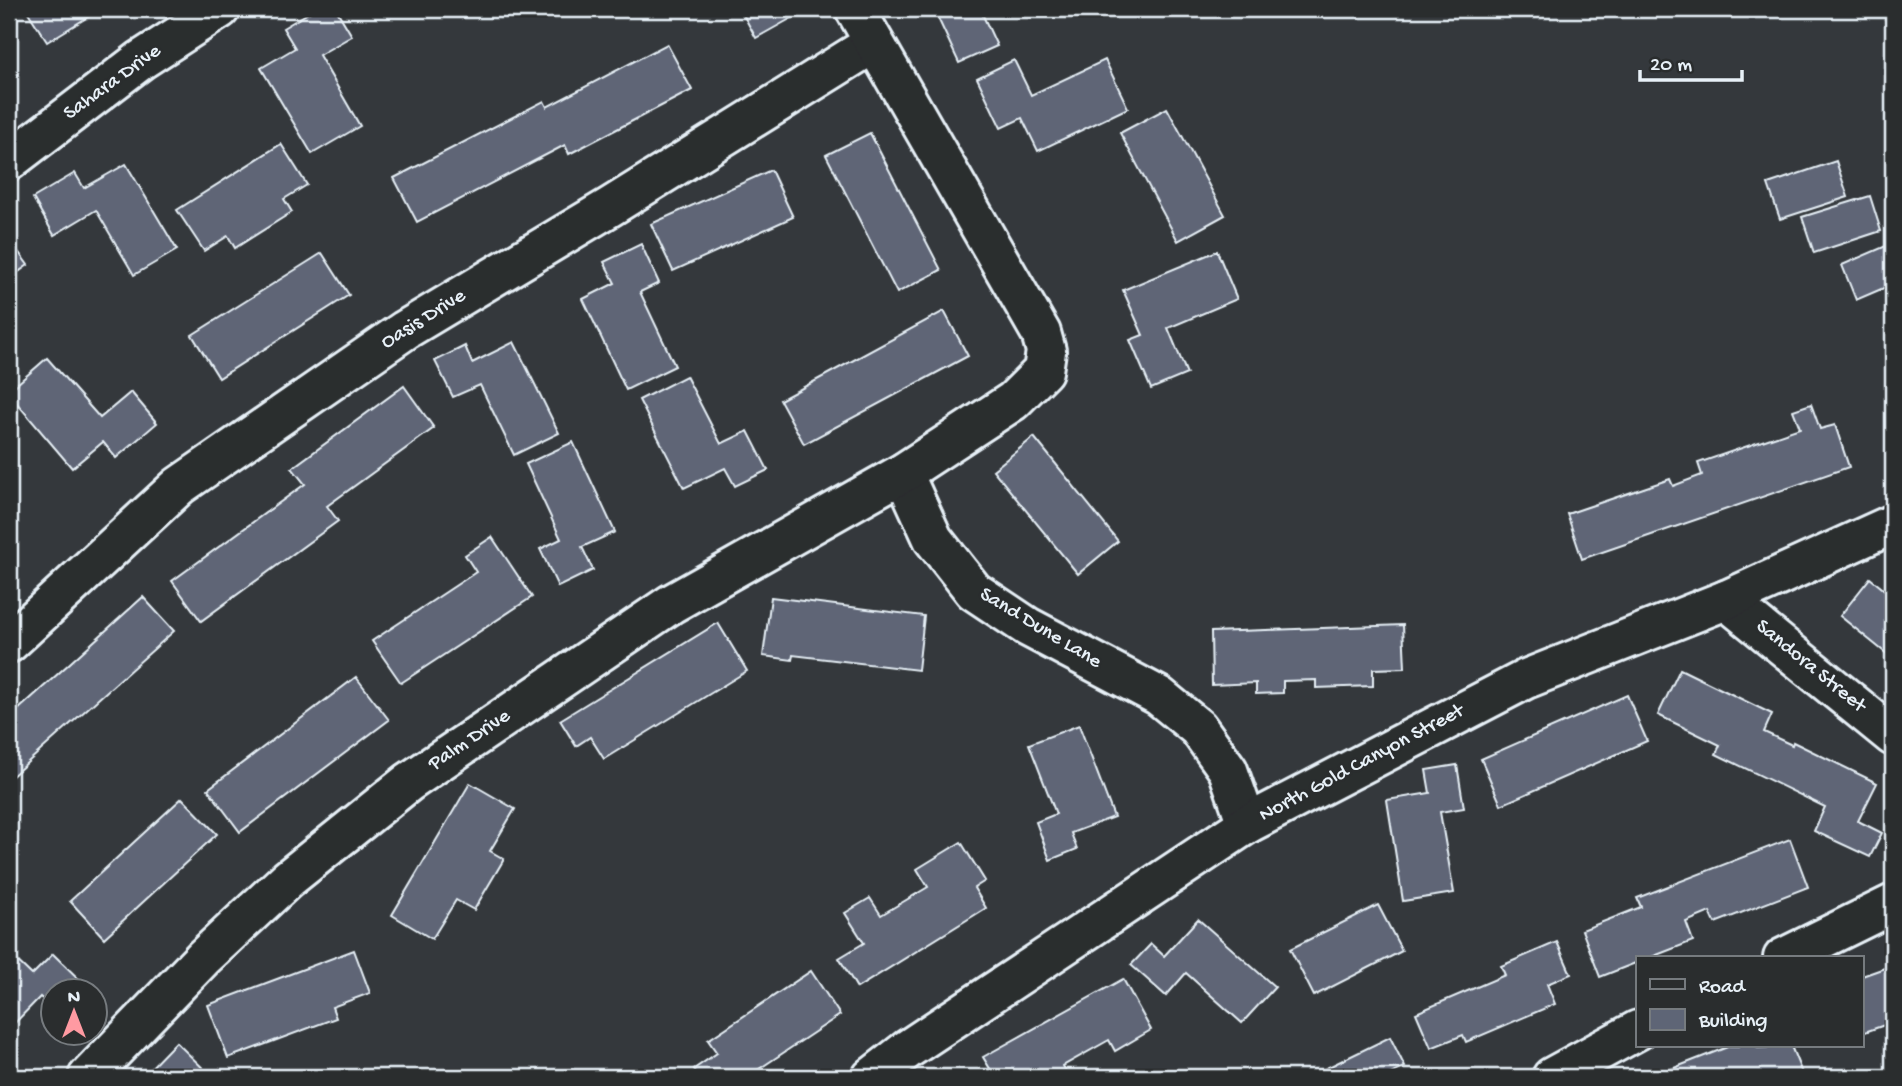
<svg xmlns="http://www.w3.org/2000/svg" width="1902" height="1086" font-family="'Gochi Hand',sans-serif">
<style>
.building{fill:#5e6576;stroke:#e8f1f8;stroke-width:2}
.lines{fill:none;stroke-linecap:round;stroke-linejoin:round}
.minor-casing{stroke:#e8f1f8;stroke-width:44}
.minor{stroke:#2a2d2e;stroke-width:38}
.labels{text-anchor:middle;dominant-baseline:central;stroke-width:5;stroke-linejoin:round;paint-order:stroke}
.street-label{font-size:21px;fill:#e8f1f8;stroke:#2a2d2e}
</style>
<rect width="100%" height="100%" fill="#34383c"/>
<filter id="ink" filterUnits="userSpaceOnUse"><feTurbulence type="fractalNoise" baseFrequency=".0143" numOctaves="2"/><feDisplacementMap in="SourceGraphic" scale="14" xChannelSelector="R" yChannelSelector="G"/><feConvolveMatrix kernelMatrix="1 2 1 2 8 2 1 2 1" color-interpolation-filters="sRGB"/></filter>
<g filter="url(#ink)">
<g class="building">
<polygon points="26,9 101,9 47,42"/>
<polygon points="315,9 336,9 352,36 319,55 360,126 312,154 261,68 295,48 283,28"/>
<polygon points="740,9 796,9 799,14 756,38"/>
<polygon points="947,9 980,9 997,46 959,63 936,14"/>
<polygon points="667,44 692,90 569,154 565,145 417,222 394,178 544,101 547,107"/>
<polygon points="1014,60 1031,95 1105,60 1128,108 1038,151 1022,118 1001,128 977,78"/>
<polygon points="1167,108 1225,215 1178,241 1120,133"/>
<polygon points="870,133 941,270 897,293 826,155"/>
<polygon points="281,144 307,185 284,199 292,212 235,248 228,236 204,251 177,210"/>
<polygon points="1836,161 1848,197 1780,219 1768,184"/>
<polygon points="126,164 177,250 134,275 96,210 54,235 33,198 75,173 84,188"/>
<polygon points="771,170 793,217 673,271 651,224"/>
<polygon points="1870,196 1881,231 1814,253 1802,217"/>
<polygon points="9,239 28,265 9,279"/>
<polygon points="1893,243 1893,284 1856,300 1842,265"/>
<polygon points="641,244 659,283 640,292 675,366 626,390 583,299 615,283 604,262"/>
<polygon points="1217,251 1237,299 1168,328 1187,374 1151,389 1130,340 1143,335 1123,290"/>
<polygon points="322,253 349,295 219,378 192,335"/>
<polygon points="944,311 968,356 804,444 780,400"/>
<polygon points="514,342 559,433 514,455 480,385 453,397 435,361 465,346 472,363"/>
<polygon points="47,358 100,418 131,392 157,423 116,458 103,442 72,468 9,394 9,391"/>
<polygon points="686,376 721,444 748,431 768,470 735,486 725,468 684,488 639,400"/>
<polygon points="404,386 434,428 327,506 338,521 201,621 172,581 305,484 292,468"/>
<polygon points="1811,404 1820,429 1835,425 1849,467 1582,559 1567,514 1670,479 1673,486 1702,475 1698,463 1800,428 1793,410"/>
<polygon points="1034,437 1118,541 1078,574 993,470"/>
<polygon points="573,442 615,532 582,547 593,570 558,587 540,549 561,539 526,464"/>
<polygon points="492,537 532,597 401,683 372,641 476,572 465,555"/>
<polygon points="1870,578 1893,597 1893,659 1840,616"/>
<polygon points="143,597 174,631 9,779 9,698 19,709"/>
<polygon points="771,597 924,616 918,670 793,655 792,660 763,656"/>
<polygon points="718,623 747,671 604,759 590,737 576,746 560,720"/>
<polygon points="1403,625 1405,668 1373,669 1373,686 1316,688 1316,680 1283,681 1283,693 1256,694 1256,683 1212,685 1211,632"/>
<polygon points="1680,669 1772,714 1764,732 1792,745 1793,742 1877,783 1858,821 1882,833 1870,857 1814,831 1825,807 1716,754 1720,745 1658,715"/>
<polygon points="356,677 389,720 240,832 208,789"/>
<polygon points="1627,695 1647,741 1501,805 1481,759"/>
<polygon points="1079,725 1114,817 1071,833 1077,849 1050,860 1036,822 1056,814 1029,744"/>
<polygon points="1457,765 1464,808 1440,812 1454,893 1403,901 1387,800 1430,793 1426,770"/>
<polygon points="470,783 515,809 490,851 504,859 474,910 456,900 432,939 392,915"/>
<polygon points="182,798 217,834 104,938 70,901"/>
<polygon points="1790,839 1808,887 1715,923 1710,912 1686,922 1693,941 1649,958 1638,958 1638,962 1600,977 1582,930 1641,907 1637,898"/>
<polygon points="961,842 985,881 974,888 986,908 857,988 839,958 864,943 845,913 870,898 881,915 928,887 917,869"/>
<polygon points="1378,905 1402,951 1314,996 1290,949"/>
<polygon points="1198,919 1275,987 1242,1023 1186,973 1166,996 1131,965 1151,944 1164,956"/>
<polygon points="1557,942 1571,974 1547,984 1555,1004 1466,1042 1463,1035 1431,1048 1416,1013 1505,975 1501,966"/>
<polygon points="354,950 370,993 332,1007 336,1018 228,1058 208,1005"/>
<polygon points="9,953 32,975 53,954 84,984 76,992 52,992 52,1008 40,997 12,1026 9,1024"/>
<polygon points="1893,965 1893,1022 1862,1033 1862,976"/>
<polygon points="811,971 840,1015 747,1077 699,1077 694,1069 717,1053 708,1040"/>
<polygon points="1123,979 1151,1030 1115,1051 1109,1040 1063,1066 1069,1077 995,1077 983,1057"/>
<polygon points="1390,1037 1405,1067 1385,1077 1308,1077"/>
<polygon points="176,1042 212,1077 142,1077"/>
<polygon points="1730,1046 1757,1046 1758,1048 1791,1046 1802,1073 1791,1077 1651,1077"/>
</g>
<g class="lines">
<g class="minor-casing">
<g id="minor">
<polyline points="9,161 141,60 220,9"/>
<polyline points="903,473 933,539 974,591 1028,627 1159,696 1198,728 1228,770 1247,824"/>
<polyline points="1726,600 1893,736"/>
<polyline points="9,643 179,486 405,330 610,207 874,43"/>
<polyline points="1783,958 1893,904"/>
<polyline points="88,1077 204,957 288,879 409,782 671,604 903,473 1013,401 1043,371 1046,351 1041,333 855,9"/>
<polyline points="872,1077 908,1049 1247,824 1526,679 1726,600 1893,524"/>
<polyline points="1552,1077 1638,1030"/>
</g>
</g>
<use href="#minor" class="minor"/>
</g>
</g>
<g class="labels">
<g class="street-label">
<text transform="translate(113 83) rotate(-36)">Sahara Drive</text>
<text transform="translate(424 320) rotate(-32)">Oasis Drive</text>
<text transform="translate(1040 629) rotate(31)">Sand Dune Lane</text>
<text transform="translate(1810 667) rotate(39)">Sandora Street</text>
<text transform="translate(470 741) rotate(-34)">Palm Drive</text>
<text transform="translate(1362 764) rotate(-28)">North Gold Canyon Street</text>
</g>
</g>
<rect width="1902" height="1086" fill="none" stroke="#2a2d2e" stroke-width="35"/>
<rect x="18" y="18" width="1867" height="1051" fill="none" stroke="#e8f1f8" stroke-width="2.5" filter="url(#ink)"/>
<rect x="1636" y="956" width="228" height="91" fill="#2a2d2e" stroke="#767b7f" stroke-width="2"/>
<rect x="1650" y="979" width="35" height="10" fill="#2a2d2e" stroke="#767b7f" stroke-width="2"/>
<text x="1699" y="992" font-size="21" fill="#e8f1f8">Road</text>
<rect x="1650" y="1009" width="35" height="21" fill="#5e6576" stroke="#767b7f" stroke-width="2"/>
<text x="1699" y="1026" font-size="21" fill="#e8f1f8">Building</text>
<g transform="translate(74 1012)"><circle r="33" fill="#2a2d2e" stroke="#767b7f" stroke-width="2"/>
<path d="M0-5L12 26L0 18L-12 26Z" fill="#ff9aa2"/>
<text y="-10" font-size="19" font-weight="bold" text-anchor="middle" fill="#e8f1f8">N</text>
</g>
<path d="M1640 70v10h102v-10" fill="none" stroke="#e8f1f8" stroke-width="3.5"/>
<text x="1650" y="70" font-size="21" fill="#e8f1f8" stroke="#2a2d2e" stroke-width="5" paint-order="stroke">20 m</text>
</svg>
